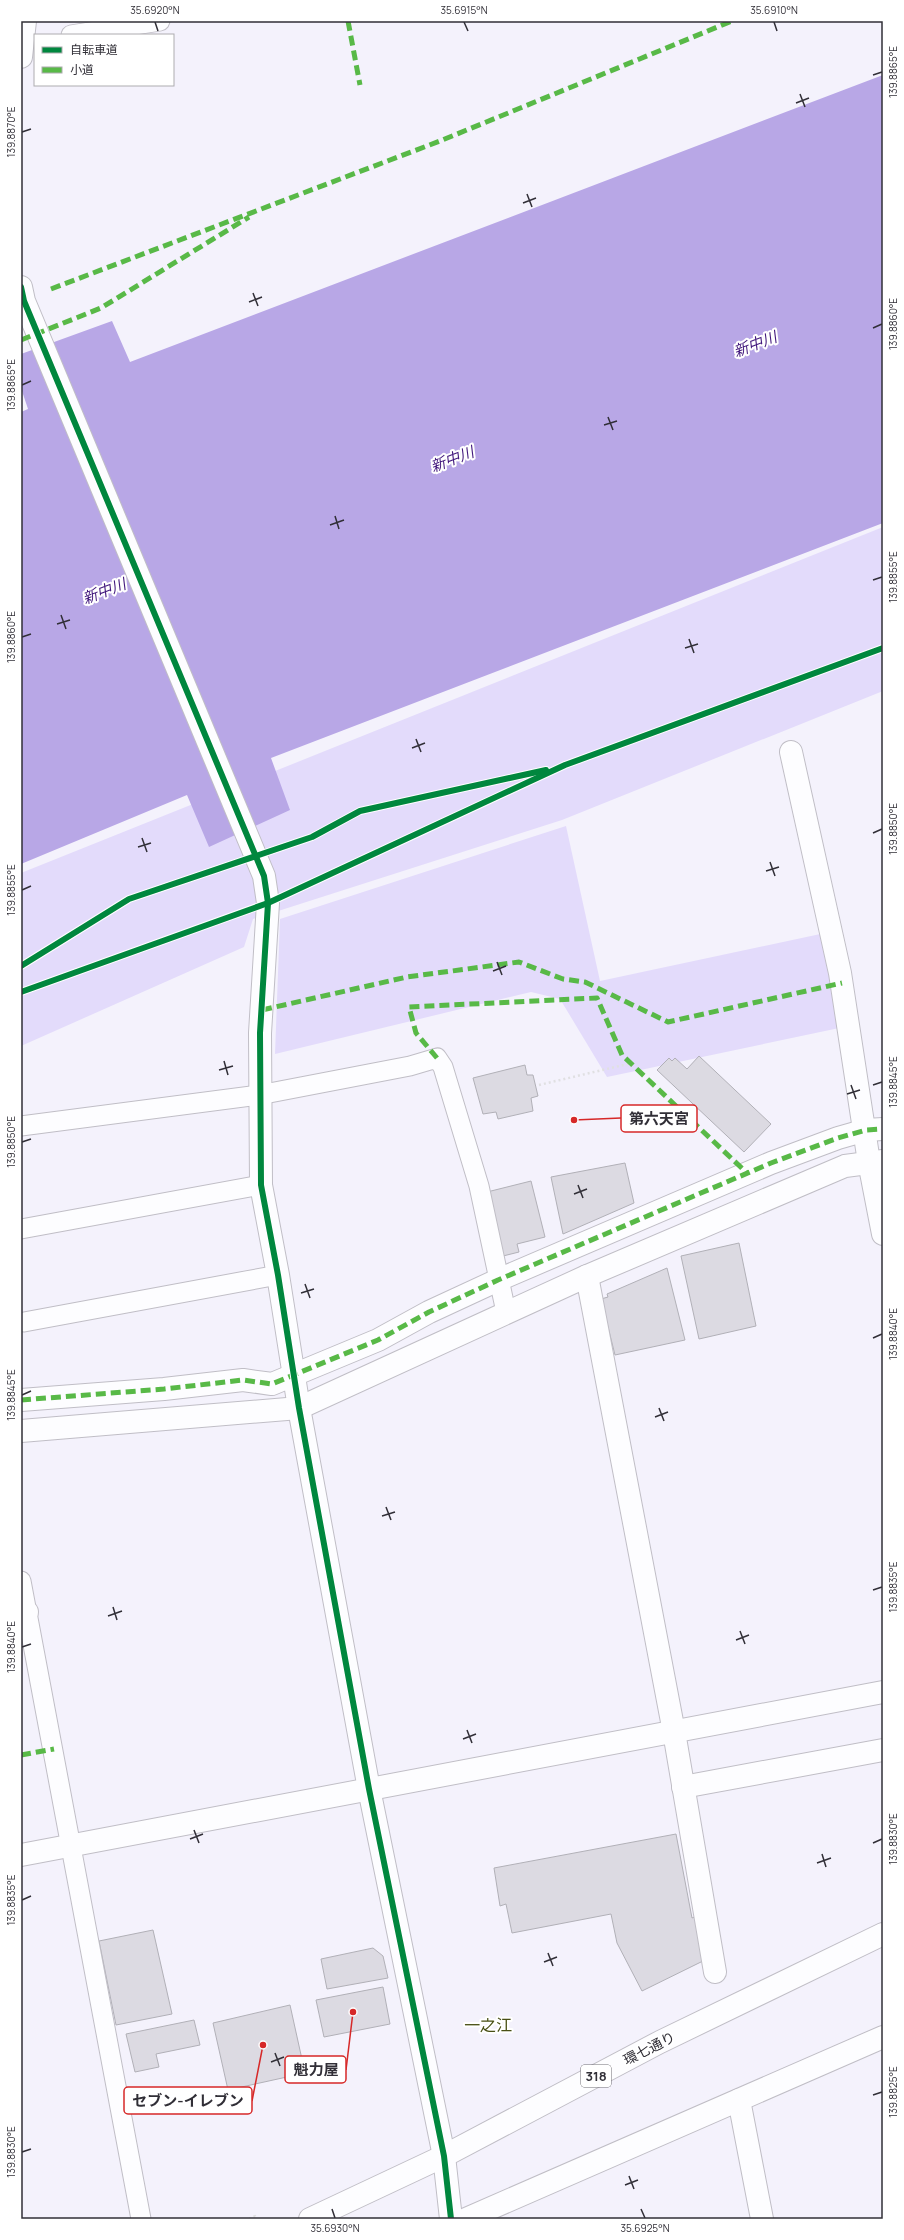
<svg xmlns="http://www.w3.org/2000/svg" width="904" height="2240" font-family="Manrope,'Noto Sans JP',sans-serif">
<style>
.green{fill:#e3dbfb}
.water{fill:#b8a7e6}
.building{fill:#dcdae2;stroke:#b1b0b7}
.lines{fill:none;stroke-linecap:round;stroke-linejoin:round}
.lane-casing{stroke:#c0bec6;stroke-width:21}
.street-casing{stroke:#c0bec6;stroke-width:24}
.primary-casing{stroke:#c0bec6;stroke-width:24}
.path{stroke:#e0e0e2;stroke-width:2.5;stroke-dasharray:2 3;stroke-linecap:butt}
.lane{stroke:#fdfdff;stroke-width:19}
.street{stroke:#fdfdff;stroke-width:22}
.primary{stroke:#fdfdff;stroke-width:22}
.quiet{stroke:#58b947;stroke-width:5;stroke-dasharray:10 5;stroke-linecap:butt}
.cycleway-casing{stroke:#fff;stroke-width:8}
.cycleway{stroke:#00873e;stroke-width:6}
.ticks{fill:none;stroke:#312f37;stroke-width:1.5}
.labels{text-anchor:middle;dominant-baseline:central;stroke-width:4;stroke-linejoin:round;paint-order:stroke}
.shield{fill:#fff;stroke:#6f6d73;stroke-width:1}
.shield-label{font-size:13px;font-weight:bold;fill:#312f37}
.street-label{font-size:14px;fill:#312f37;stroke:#fff}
.water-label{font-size:15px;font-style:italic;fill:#41177c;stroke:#fff}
.quarter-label{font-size:16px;fill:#484f14;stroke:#fff}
.leader{fill:none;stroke:#d62828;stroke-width:1.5}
.callout-dot{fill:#d62828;stroke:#fff;stroke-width:1.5}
.callout{fill:#fff;stroke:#d62828;stroke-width:1.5}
.callout-label{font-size:15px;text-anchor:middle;font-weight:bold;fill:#312f37}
.neatline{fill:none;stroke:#312f37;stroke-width:1.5}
.ticks-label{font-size:10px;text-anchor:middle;fill:#312f37}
</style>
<rect width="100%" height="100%" fill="#f4f2fc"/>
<g class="green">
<polygon points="883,527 883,691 562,820 253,919 244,947 21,1046 21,873"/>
<polygon points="566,826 600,981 825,933 844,1027 607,1077 560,999 531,992 275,1054 280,919"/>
</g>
<polygon class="water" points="883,75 883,523 271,758 290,810 209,847 187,795 21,864 21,412 28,409 21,388 21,354 112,321 130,362"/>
<g class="building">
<polygon points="699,1056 771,1124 744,1152 657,1070 669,1058 672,1061 675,1058 687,1069"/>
<polygon points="525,1065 527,1075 533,1075 538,1096 531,1098 533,1111 498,1119 496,1112 483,1114 473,1078"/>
<polygon points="625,1163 634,1203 563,1234 551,1177"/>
<polygon points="531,1181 545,1237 517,1244 519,1252 503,1256 487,1192"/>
<polygon points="739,1243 756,1326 699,1339 681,1256"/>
<polygon points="667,1268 685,1340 615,1355 601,1299 608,1297 607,1294"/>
<polygon points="676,1834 692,1918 697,1916 705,1960 642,1991 617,1943 611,1914 512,1933 506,1904 500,1906 494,1868"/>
<polygon points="153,1930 172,2014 116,2025 99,1941"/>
<polygon points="373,1948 383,1956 388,1978 327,1989 321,1959"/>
<polygon points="383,1987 390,2024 324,2037 316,2000"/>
<polygon points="290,2005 305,2073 228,2090 213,2023"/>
<polygon points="194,2020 200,2045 156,2054 159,2067 135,2072 126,2034"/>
</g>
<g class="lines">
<g class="lane-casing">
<g id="lane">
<polyline points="71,35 160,21"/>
<polyline points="21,1126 259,1095 410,1066 437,1058 443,1067 479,1186 506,1312"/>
<polyline points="21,1229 261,1185"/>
<polyline points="24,1322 278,1275"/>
<polyline points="21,1581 141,2219"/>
</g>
</g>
<g class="street-casing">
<g id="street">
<polyline points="21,57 25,21"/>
<polyline points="21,287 24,301 264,876 268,903 260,1033 261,1185 278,1275 299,1408 369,1789 444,2156 451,2219"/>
<polyline points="791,752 840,973 869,1162 883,1234"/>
<polyline points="587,1276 674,1732 715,1972"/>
<polyline points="21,1400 164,1389 243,1380 272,1384 378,1340 429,1312 498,1280 771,1163 838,1138 866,1130 883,1129"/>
<polyline points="21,1431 299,1408 587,1276 845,1166 883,1161"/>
<polyline points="21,1613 27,1612"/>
<polyline points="683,1787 883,1750"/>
<polyline points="21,1855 883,1692"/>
<polyline points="739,2100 762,2219"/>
</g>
</g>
<g class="primary-casing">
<g id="primary">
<polyline points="310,2219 444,2156 660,2042 883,1934"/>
<polyline points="466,2219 883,2037"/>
</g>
</g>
<g class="path">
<polyline points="539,1085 632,1063"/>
<polyline points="249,2219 255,2216 256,2219"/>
</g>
<use href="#lane" class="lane"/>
<use href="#street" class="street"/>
<use href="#primary" class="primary"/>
<g class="quiet">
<polyline points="348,21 360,85"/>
<polyline points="51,289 440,141 732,21"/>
<polyline points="21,340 101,308 249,217"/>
<polyline points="262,1010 407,977 519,962 563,979 585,982 668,1022 842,983"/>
<polyline points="437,1058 416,1033 409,1007 597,998 622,1055 747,1173"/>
<polyline points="21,1400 164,1389 243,1380 272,1384 378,1340 429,1312 498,1280 771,1163 838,1138 866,1130 883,1129"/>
<polyline points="21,1755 54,1749"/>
</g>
<g class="cycleway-casing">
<g id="cycleway">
<polyline points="21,287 24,301 264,876 268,903 260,1033 261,1185 278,1275 299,1408 369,1789 444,2156 451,2219"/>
<polyline points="21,966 129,899 312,837 360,811 546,770"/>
<polyline points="21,992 268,903 565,765 883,648"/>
</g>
</g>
<use href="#cycleway" class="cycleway"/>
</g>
<path class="ticks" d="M155,22L158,31M464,22L468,31M774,22L777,31M873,75L882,72M800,94L805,107M796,103L809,98M22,132L31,129M527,194L532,207M523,203L536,198M253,293L258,306M249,302L262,297M873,328L882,324M22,385L31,381M608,417L613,430M604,425L617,421M335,516L339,529M330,525L344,520M873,580L882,577M61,615L66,629M57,624L70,620M22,637L31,634M689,639L694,653M685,648L698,644M416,739L421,752M412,748L425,743M873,833L882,829M142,838L147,852M138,847L151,843M770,862L775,876M766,871L779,867M22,890L31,886M497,962L502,975M493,971L506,966M224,1061L228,1075M219,1070L233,1066M851,1085L856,1099M873,1085L882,1082M847,1094L860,1090M22,1142L31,1139M578,1185L583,1198M574,1194L587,1189M305,1284L310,1298M301,1293L314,1289M873,1338L882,1334M22,1395L31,1391M659,1408L664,1421M655,1417L668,1412M386,1507L391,1520M382,1516L395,1512M873,1590L882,1587M113,1607L117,1620M108,1616L122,1611M740,1631L745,1644M736,1640L749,1635M22,1647L31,1644M467,1730L472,1743M463,1739L476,1734M194,1830L199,1843M190,1839L203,1834M873,1843L882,1839M822,1854L826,1867M817,1863L831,1858M22,1900L31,1896M548,1953L553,1966M544,1962L557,1957M275,2053L280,2066M271,2062L284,2057M873,2095L882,2092M22,2152L31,2149M629,2176L634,2189M625,2185L638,2180M332,2209L335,2218M641,2209L645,2218"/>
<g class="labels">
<rect class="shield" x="581" y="2065" width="30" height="22" rx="3"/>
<g class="shield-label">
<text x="596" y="2076">318</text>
</g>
<g class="street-label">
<text transform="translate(649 2048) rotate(-27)">環七通り</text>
</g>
<g class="water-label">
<text transform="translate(755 344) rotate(-21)">新中川</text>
<text transform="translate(452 459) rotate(-21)">新中川</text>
<text transform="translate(104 591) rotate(-21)">新中川</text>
</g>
<g class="quarter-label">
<text x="488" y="2025">一之江</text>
</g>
</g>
<path class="leader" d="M574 1120L621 1118M353 2012L346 2070M263 2045L252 2101"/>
<g class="callout-dot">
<circle cx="574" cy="1120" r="4"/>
<circle cx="353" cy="2012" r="4"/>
<circle cx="263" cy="2045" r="4"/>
</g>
<g class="callout">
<rect x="621" y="1105" width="76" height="27" rx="4"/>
<rect x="285" y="2056" width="61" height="27" rx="4"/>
<rect x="124" y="2087" width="128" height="27" rx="4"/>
</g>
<g class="callout-label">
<text x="659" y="1124">第六天宮</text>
<text x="316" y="2075">魁力屋</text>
<text x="188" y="2106">セブン-イレブン</text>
</g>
<rect width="904" height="2240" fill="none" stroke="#ffffff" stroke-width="44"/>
<rect x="34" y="34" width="140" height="52" fill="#ffffff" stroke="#adacaf"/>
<rect x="42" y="47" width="20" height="6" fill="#00873e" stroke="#adacaf"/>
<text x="70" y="54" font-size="12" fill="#312f37">自転車道</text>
<rect x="42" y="67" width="20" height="6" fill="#58b947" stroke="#adacaf"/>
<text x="70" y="74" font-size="12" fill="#312f37">小道</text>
<rect x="22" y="22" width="860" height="2196" class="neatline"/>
<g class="ticks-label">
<text x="155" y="14">35.6920°N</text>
<text x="464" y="14">35.6915°N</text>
<text x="774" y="14">35.6910°N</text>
<text transform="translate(893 72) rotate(-90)" y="4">139.8865°E</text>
<text transform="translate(11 132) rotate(-90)" y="4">139.8870°E</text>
<text transform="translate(893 324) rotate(-90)" y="4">139.8860°E</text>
<text transform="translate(11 385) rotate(-90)" y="4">139.8865°E</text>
<text transform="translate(893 577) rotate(-90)" y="4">139.8855°E</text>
<text transform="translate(11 637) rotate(-90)" y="4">139.8860°E</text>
<text transform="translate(893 829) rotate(-90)" y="4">139.8850°E</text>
<text transform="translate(11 890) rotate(-90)" y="4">139.8855°E</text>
<text transform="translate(893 1082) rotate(-90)" y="4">139.8845°E</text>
<text transform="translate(11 1142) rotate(-90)" y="4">139.8850°E</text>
<text transform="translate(893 1334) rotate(-90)" y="4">139.8840°E</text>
<text transform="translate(11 1395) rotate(-90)" y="4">139.8845°E</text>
<text transform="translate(893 1587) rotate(-90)" y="4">139.8835°E</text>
<text transform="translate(11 1647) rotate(-90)" y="4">139.8840°E</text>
<text transform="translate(893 1839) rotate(-90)" y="4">139.8830°E</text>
<text transform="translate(11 1900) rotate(-90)" y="4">139.8835°E</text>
<text transform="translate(893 2092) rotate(-90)" y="4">139.8825°E</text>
<text transform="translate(11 2152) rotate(-90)" y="4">139.8830°E</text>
<text x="335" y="2232">35.6930°N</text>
<text x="645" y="2232">35.6925°N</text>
</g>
</svg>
